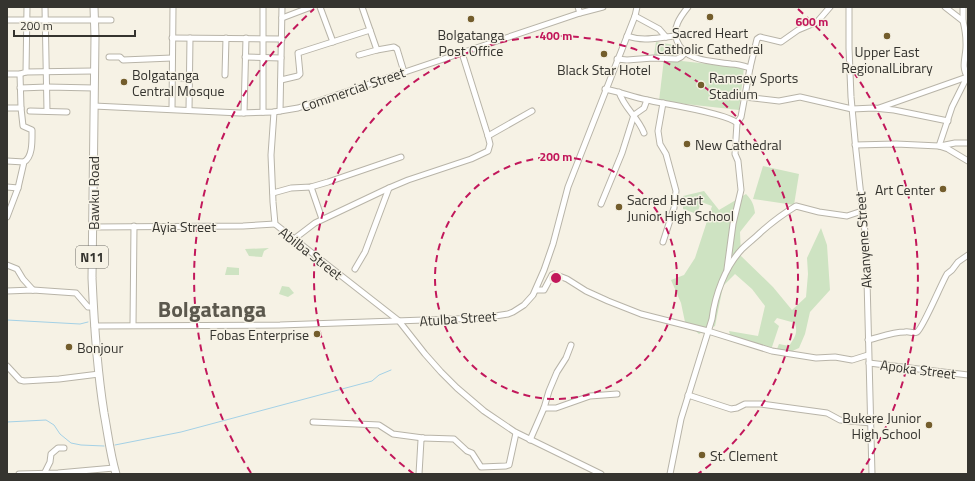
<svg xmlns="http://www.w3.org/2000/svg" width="975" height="481" font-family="'Titillium Web',sans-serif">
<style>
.green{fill:#cee3c2}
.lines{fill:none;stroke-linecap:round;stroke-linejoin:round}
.stream{stroke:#a4d1e6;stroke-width:1}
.minor-casing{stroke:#b8b4a8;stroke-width:7}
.highway-casing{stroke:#b8b4a8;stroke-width:9}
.minor{stroke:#fff;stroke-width:5}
.highway{stroke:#fff;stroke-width:7}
.ring{fill:none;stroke:#c2185b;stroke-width:2;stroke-dasharray:7 5}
.poi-dot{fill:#735d2c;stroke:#f6f2e5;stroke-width:1.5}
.labels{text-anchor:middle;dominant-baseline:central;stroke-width:3;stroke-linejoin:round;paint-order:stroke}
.shield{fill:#f6f2e5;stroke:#6f6d66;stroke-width:1}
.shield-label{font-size:13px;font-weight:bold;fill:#35342f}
.poi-label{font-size:14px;fill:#35342f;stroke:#f6f2e5;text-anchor:start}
.street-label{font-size:14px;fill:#35342f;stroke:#f6f2e5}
.town-label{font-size:22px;font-weight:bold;fill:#5b584d;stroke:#f6f2e5}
.centre{fill:#c2185b;stroke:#f6f2e5;stroke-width:2}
.ring-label{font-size:12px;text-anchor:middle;font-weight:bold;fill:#c2185b;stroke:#f6f2e5;stroke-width:3;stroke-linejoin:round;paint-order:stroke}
</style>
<rect width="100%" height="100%" fill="#f6f2e5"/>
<g class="green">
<polygon points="656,42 675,45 674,57 654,55"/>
<polygon points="664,59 744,68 739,110 659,101"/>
<polygon points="763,166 799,174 794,205 753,199"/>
<path d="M704,191L719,210L746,194C752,200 754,205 755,213L740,232L741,256L773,287L792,310L806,297L808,274L807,258L821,228L827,245L830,290L810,312L805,334L799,348L790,352L777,349L779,344L789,346C795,337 798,333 795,323L777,318L774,322L779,326L771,350L731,339L729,331L758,336L765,306L752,289L735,274L723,286L715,326L699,334L685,322L681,303L671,280L684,275L695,258L712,206L701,202L697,214L683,209V196Z"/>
<polygon points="269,248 264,251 262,257 249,256 245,249"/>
<polygon points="227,267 239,268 239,275 225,275"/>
<polygon points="282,286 289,287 294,293 288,297 279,294"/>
</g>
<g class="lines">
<g class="stream">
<polyline points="7,320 80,324 88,322"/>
<polyline points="7,422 46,420 54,425 60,434 71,443 81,445 104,446"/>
<polyline points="115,445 181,432 372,381 379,375 391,370"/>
</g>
<g class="minor-casing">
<g id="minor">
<polyline points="45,7 47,111"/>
<polyline points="320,7 333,42"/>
<polyline points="362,7 377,50"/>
<polyline points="578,7 580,13"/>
<path d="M688,7C680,17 672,28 677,41C685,62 713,61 731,64C738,64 744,66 750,68"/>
<polyline points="849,7 849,48 851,97 856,151 866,241 872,474"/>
<path d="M945,7L963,21C965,29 966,36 966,43C967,55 960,67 968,77"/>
<polyline points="635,16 659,29 666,37"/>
<polyline points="282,18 311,7"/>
<polyline points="7,20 111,20"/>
<polyline points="963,21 963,7"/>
<path d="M627,36C644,42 659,37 676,36"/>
<polyline points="172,38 282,39"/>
<polyline points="359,55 377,50 394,47 397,49 404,72"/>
<polyline points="109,57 120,57 123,60 172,58"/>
<polyline points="245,57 281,58"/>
<polyline points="617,59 627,60 653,58 677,59 681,57 686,52"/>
<polyline points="26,72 93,71"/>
<path d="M7,74H20L21,108L23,126L32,130C32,140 33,157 24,162L18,188L7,217"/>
<polyline points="20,74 26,72 27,7"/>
<polyline points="225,75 226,38"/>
<polyline points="173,77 190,79"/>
<polyline points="281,80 298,76 300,74 298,53 370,30"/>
<polyline points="20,88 47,87 94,88"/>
<path d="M605,89C620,92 633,97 647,100C664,104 727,113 737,123L735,154L738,161L741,190L733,224L727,269"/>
<path d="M619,92C624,108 638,117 644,133"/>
<polyline points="745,97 779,101 800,97 852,109 874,108 894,110 948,121"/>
<polyline points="94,106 240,113 274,112 298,108 580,13 603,7"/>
<polyline points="7,108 21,108"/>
<polyline points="879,108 967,77"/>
<polyline points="172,109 173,7"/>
<polyline points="189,110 190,38"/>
<polyline points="30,111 67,112"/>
<polyline points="280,111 282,7"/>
<polyline points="263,112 263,7"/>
<polyline points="274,112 271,155 273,202 275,224 399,321 425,354 441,372 457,388 484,411 515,432 601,474"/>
<polyline points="244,113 246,38"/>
<polyline points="737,123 741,117 750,68 757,39 760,37 781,42 798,30 817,22 830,7"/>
<polyline points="488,136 532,111"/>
<polyline points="855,145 896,144 939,146 948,149 968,161"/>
<polyline points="939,146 952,107 967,77"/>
<polyline points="940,146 955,143 968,143"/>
<polyline points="7,161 24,162"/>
<polyline points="7,187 18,188"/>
<polyline points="311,187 322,219"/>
<polyline points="273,193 291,188 311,187 328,182 401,157"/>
<polyline points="601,204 622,153 634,115 644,108 647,100"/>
<polyline points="93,227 243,226 275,224"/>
<polyline points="294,239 315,223 389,188 408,180 471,159 488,151 490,144 488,136 462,53"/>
<polyline points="663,242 674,208 676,191 666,154 660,144 658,131 663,103"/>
<polyline points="7,265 17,269 23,279 33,290"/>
<polyline points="355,269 365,252 389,188"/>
<polyline points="536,290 544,290 552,275 554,274 567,279 586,291 608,301 641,314 708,331 772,351 816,358 835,357 852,360 868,355"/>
<polyline points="7,291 33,290 76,293 88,307 93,307"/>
<polyline points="133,325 134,226"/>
<polyline points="94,326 280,325 482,318 508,314 513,312 524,305 533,295 544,270 553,244 568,187 635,16 637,7"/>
<path d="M868,340C880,337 893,332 905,332C909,331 913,334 917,332C923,328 941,284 947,274L952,270L958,262L968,255"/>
<polyline points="869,363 968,375"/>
<polyline points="7,366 20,380 24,381 59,379 99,374"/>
<polyline points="688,395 731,409 737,408 745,404 761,404 827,413 840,420 871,423"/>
<polyline points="544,408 556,408 590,396 617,394"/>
<polyline points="313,422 379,425 393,434 423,438 454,439 467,451 472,453 481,467 506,466 509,465 516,433"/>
<polyline points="530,440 544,408 549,391 557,372 566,358 571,345"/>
<polyline points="19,474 58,473 114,468"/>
<polyline points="44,474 50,462 51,454 58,448 64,448"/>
<polyline points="419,474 421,440 423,438"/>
<path d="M670,474L681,419L712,319C715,295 725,267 742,249C748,243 755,238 761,232C772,222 783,214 796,206L819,212L847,216L862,211"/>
</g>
</g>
<g class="highway-casing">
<path id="highway" d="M94,7L95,37L92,278C94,323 97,369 104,413C108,434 110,454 116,474"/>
</g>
<use href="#minor" class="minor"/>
<use href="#highway" class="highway"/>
</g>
<g class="ring">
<circle cx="556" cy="278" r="121"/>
<path d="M414 474A242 242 0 1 1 698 474"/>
<path d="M251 473A362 362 0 0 1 314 9M798 9A362 362 0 0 1 861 473"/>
</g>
<g class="poi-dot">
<circle cx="710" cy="17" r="4"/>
<circle cx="471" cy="19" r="4"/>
<circle cx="887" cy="36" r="4"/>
<circle cx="604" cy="54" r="4"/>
<circle cx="124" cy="82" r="4"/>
<circle cx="701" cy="85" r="4"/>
<circle cx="687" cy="144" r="4"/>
<circle cx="943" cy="189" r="4"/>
<circle cx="619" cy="207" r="4"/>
<circle cx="317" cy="334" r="4"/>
<circle cx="69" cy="347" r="4"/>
<circle cx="929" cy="425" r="4"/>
<circle cx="702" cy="455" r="4"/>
</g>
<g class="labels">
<rect class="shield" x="76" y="246" width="32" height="22" rx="3"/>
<g class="shield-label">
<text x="92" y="257">N11</text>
</g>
<g class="poi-label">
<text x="710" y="32" text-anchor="middle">Sacred Heart<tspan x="710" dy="16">Catholic Cathedral</tspan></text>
<text x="471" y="34" text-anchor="middle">Bolgatanga<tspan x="471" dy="16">Post Office</tspan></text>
<text x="887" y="51" text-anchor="middle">Upper East<tspan x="887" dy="16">RegionalLibrary</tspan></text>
<text x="604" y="69" text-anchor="middle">Black Star Hotel</text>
<text x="132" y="74">Bolgatanga<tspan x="132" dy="16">Central Mosque</tspan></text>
<text x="709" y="77">Ramsey Sports<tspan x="709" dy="16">Stadium</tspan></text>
<text x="695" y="144">New Cathedral</text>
<text x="935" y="189" text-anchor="end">Art Center</text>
<text x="627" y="199">Sacred Heart<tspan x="627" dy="16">Junior High School</tspan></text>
<text x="309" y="334" text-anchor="end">Fobas Enterprise</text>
<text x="77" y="347">Bonjour</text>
<text x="921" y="417" text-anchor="end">Bukere Junior<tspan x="921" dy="16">High School</tspan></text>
<text x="710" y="455">St. Clement</text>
</g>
<g class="street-label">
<text transform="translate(353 89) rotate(-19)">Commercial Street</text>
<text transform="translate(93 193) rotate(-90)">Bawku Road</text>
<text x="184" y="226">Ayia Street</text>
<text transform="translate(863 240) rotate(-94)">Akanyene Street</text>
<text transform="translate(311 253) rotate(38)">Abilba Street</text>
<text transform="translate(458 318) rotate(-4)">Atulba Street</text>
<text transform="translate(918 369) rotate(7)">Apoka Street</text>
</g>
<g class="town-label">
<text x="212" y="309">Bolgatanga</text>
</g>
</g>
<circle cx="556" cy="278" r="6" class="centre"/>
<g class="ring-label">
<text x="812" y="26">600 m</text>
<text x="556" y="40">400 m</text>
<text x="556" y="161">200 m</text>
</g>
<rect width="975" height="481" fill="none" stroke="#35342f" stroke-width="16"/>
<path d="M14 30v6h121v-6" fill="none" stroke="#35342f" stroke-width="2"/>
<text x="20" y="30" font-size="12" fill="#35342f" stroke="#f6f2e5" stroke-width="3" paint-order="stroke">200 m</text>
</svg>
